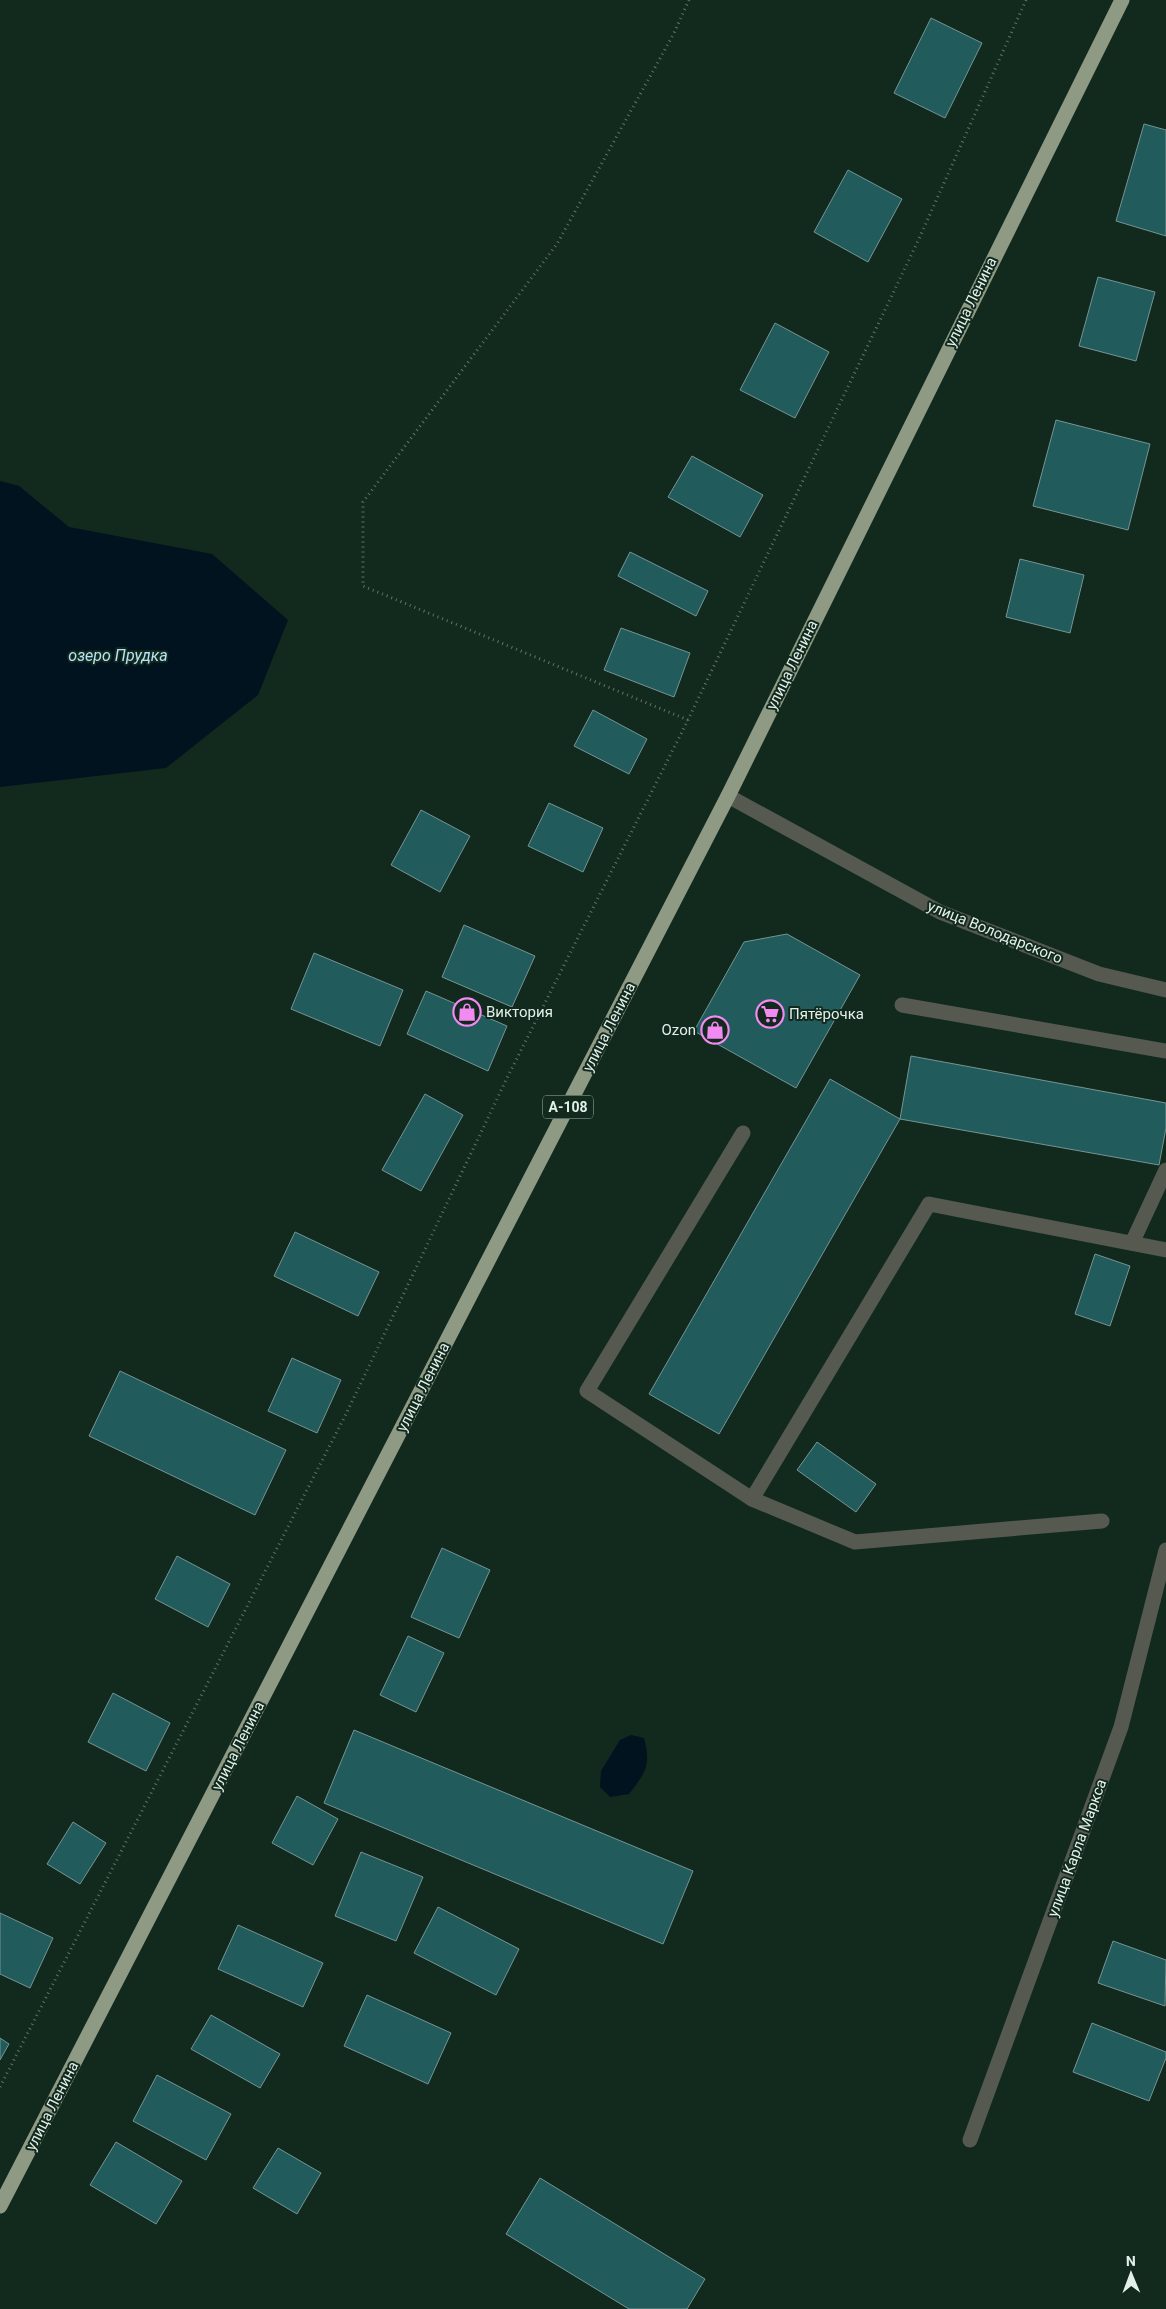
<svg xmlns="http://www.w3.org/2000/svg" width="1166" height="2309" font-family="Roboto,sans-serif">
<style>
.water{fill:#00131e}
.building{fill:#225b5b;stroke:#759594}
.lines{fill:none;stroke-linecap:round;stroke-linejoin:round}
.path{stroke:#607369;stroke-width:3;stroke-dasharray:1 4;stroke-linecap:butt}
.service{stroke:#555950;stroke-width:15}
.minor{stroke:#555950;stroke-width:15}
.tertiary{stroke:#555950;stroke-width:15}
.trunk{stroke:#8f9a84;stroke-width:15}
.labels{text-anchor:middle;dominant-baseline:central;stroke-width:4;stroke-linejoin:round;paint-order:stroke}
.shield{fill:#12291e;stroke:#a4b4ac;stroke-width:1}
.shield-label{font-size:14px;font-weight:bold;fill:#e3f0e9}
.street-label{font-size:15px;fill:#e3f0e9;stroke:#12291e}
.poi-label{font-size:15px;fill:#e3f0e9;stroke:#12291e;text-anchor:start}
.water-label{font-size:16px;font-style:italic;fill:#b8e2f6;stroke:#12291e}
</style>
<rect width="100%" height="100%" fill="#12291e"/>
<g class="water">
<polygon points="0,481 19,486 69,527 212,554 288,620 258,695 166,768 0,787"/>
<path d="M631,1735L644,1738C651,1765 646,1772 629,1794L610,1797L600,1787L601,1771L620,1740Z"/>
</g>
<g class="building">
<polygon points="931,18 982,43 945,118 894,93"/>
<polygon points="1144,124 1166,130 1166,236 1116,221"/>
<polygon points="848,170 902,199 868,262 814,232"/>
<polygon points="1098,277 1155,292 1136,361 1079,346"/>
<polygon points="775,323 829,352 795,418 740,390"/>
<polygon points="1056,420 1150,444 1128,530 1033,506"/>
<polygon points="692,456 763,495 740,537 668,497"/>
<polygon points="630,552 708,591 696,616 618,576"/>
<polygon points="1020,559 1084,575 1070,633 1006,617"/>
<polygon points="621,628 690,653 674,697 604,670"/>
<polygon points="593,710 647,739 629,774 574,746"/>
<polygon points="549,803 603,828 583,872 528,846"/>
<polygon points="421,810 470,836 440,892 391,865"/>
<polygon points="464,925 535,956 512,1007 442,977"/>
<polygon points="787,934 860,975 796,1088 694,1031 744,942"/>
<polygon points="314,953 403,990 380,1046 291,1009"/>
<polygon points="426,991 507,1026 488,1071 407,1034"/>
<polygon points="911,1056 1166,1103 1166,1128 1159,1165 900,1119"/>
<polygon points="830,1079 900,1119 719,1434 649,1394"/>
<polygon points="425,1094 463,1115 421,1191 382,1170"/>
<polygon points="295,1232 379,1272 358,1316 274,1276"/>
<polygon points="1095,1254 1130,1266 1110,1326 1075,1314"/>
<polygon points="292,1358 341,1380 317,1433 268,1411"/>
<polygon points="120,1371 286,1450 255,1515 89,1436"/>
<polygon points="817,1442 876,1484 856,1512 797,1470"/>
<polygon points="442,1548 490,1570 459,1638 411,1617"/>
<polygon points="177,1556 230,1584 208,1627 155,1599"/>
<polygon points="408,1636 444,1653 416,1712 380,1695"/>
<polygon points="113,1693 170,1723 146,1771 88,1742"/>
<polygon points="354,1730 693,1871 663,1944 324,1803"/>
<polygon points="297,1796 338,1819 313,1865 272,1843"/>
<polygon points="73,1822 106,1843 80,1884 47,1864"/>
<polygon points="361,1852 423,1877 396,1941 335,1916"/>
<polygon points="438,1907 519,1949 496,1995 414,1953"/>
<polygon points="0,1913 53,1938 30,1988 0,1974"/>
<polygon points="238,1925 323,1963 303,2007 218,1969"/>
<polygon points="1113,1941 1166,1960 1165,2006 1098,1983"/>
<polygon points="367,1995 451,2033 428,2084 344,2046"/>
<polygon points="211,2015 280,2054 260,2088 191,2049"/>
<polygon points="1092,2023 1166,2052 1166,2058 1149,2101 1073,2072"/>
<polygon points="0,2038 9,2044 0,2060"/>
<polygon points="157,2075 231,2114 206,2160 133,2121"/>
<polygon points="116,2142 182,2181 156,2224 90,2185"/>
<polygon points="278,2148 321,2173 297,2214 253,2188"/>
<polygon points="540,2178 705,2279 687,2309 629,2309 506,2234"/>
</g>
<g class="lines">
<g class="path">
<polyline points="688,720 363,586 363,502 557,244 673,35 689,0"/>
<polyline points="0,2087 346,1414 508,1076 688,720 918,241 1026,0"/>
</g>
<g class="service">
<polyline points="902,1005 1166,1051"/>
<polyline points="743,1133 587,1391 752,1499"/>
<polyline points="1132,1243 1166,1170"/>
<polyline points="1102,1521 855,1542 752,1499 929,1204 1166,1250"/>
</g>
<polyline class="minor" points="970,2140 1121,1727 1166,1550"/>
<polyline class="tertiary" points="728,796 940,912 1099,974 1166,990"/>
<polyline class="trunk" points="0,2206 728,796 1122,0"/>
</g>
<defs>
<g id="shop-ring" transform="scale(1.4375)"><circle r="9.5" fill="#12291e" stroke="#f38af1" stroke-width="1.5"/><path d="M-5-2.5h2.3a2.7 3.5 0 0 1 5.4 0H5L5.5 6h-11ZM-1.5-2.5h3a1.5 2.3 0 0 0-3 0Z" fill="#f38af1"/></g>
<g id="supermarket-ring" transform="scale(1.4375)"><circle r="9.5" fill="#12291e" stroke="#f38af1" stroke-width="1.5"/><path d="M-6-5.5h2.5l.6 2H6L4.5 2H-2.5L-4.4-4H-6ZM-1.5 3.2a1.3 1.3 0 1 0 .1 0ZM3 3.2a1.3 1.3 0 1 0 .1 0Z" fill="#f38af1"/></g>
</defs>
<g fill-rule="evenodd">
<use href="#shop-ring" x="467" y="1012"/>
<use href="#supermarket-ring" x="770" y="1014"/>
<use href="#shop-ring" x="715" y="1030"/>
</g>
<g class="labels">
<rect class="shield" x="543" y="1095.5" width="50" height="23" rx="4"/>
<g class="shield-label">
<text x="568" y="1107">А-108</text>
</g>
<g class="street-label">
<text transform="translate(971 302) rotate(-64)">улица Ленина</text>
<text transform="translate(792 665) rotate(-64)">улица Ленина</text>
<text transform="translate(995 932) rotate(22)">улица Володарского</text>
<text transform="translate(609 1027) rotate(-63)">улица Ленина</text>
<text transform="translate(423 1387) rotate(-63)">улица Ленина</text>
<text transform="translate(238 1746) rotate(-63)">улица Ленина</text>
<text transform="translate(1077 1848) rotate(-70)">улица Карла Маркса</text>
<text transform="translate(52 2106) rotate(-63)">улица Ленина</text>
</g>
<g class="poi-label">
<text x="486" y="1012">Виктория</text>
<text x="789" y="1014">Пятёрочка</text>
<text x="696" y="1030" text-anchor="end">Ozon</text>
</g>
<g class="water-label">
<text x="118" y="655">озеро Прудка</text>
</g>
</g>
<g transform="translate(1131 2274) rotate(359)" stroke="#12291e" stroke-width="4" paint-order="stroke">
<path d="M0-4L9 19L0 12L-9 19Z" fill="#e3f0e9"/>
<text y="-8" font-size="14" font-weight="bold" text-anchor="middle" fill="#e3f0e9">N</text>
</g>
</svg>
